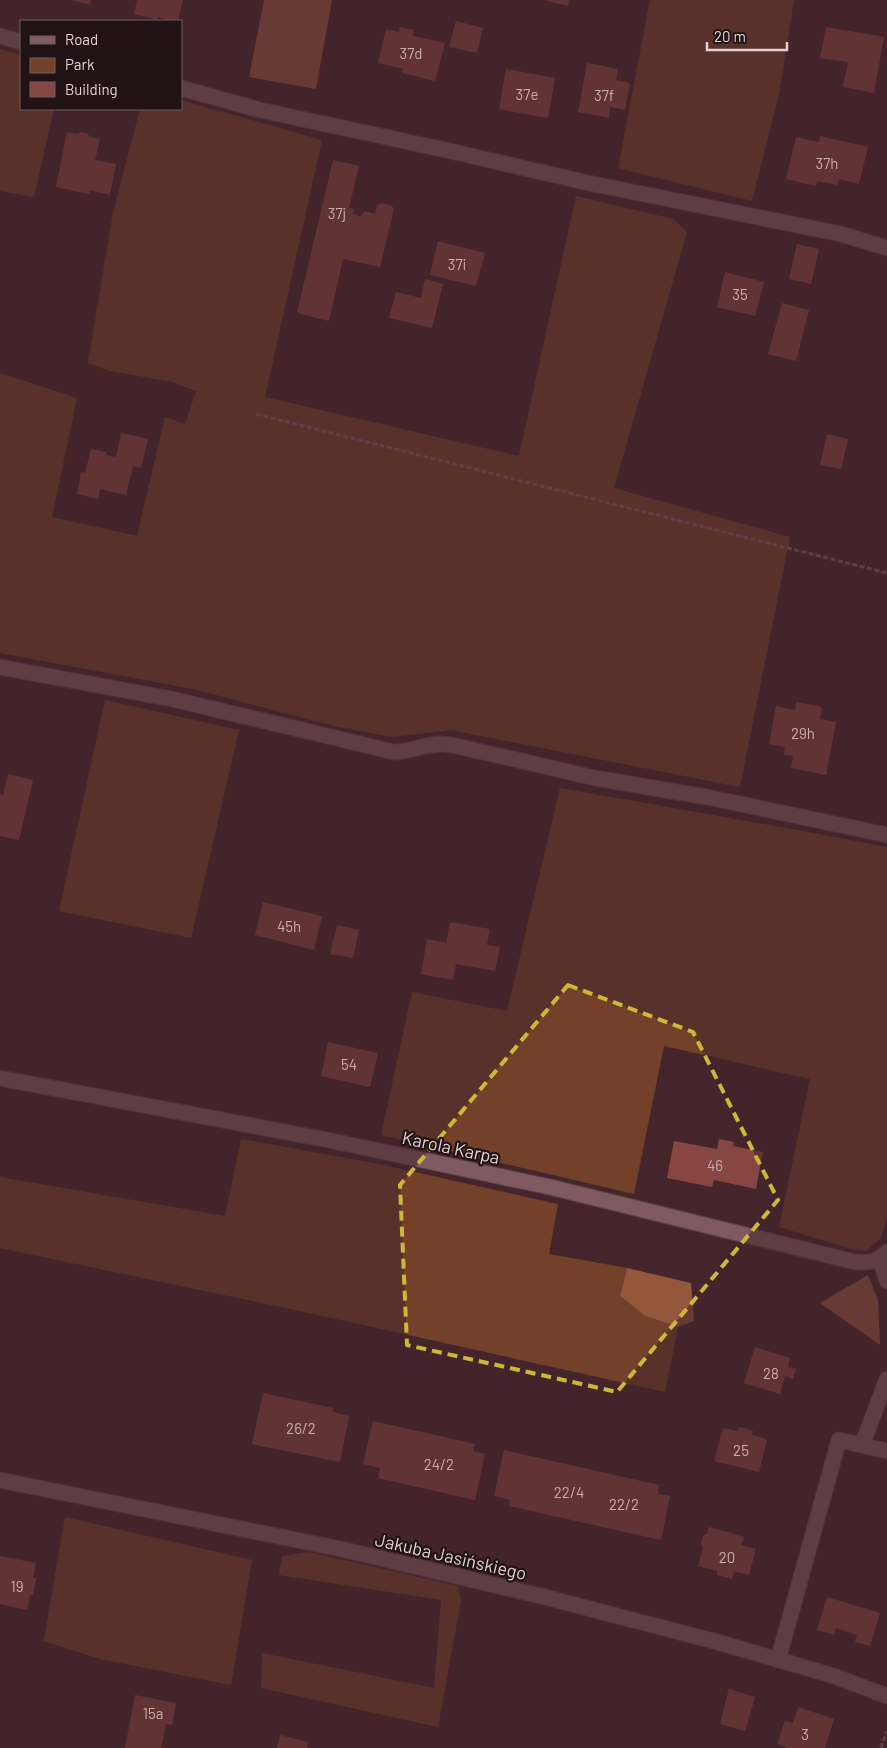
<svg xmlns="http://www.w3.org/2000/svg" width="887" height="1748" font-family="Barlow,sans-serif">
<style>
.green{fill:#73412a}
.forest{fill:#93573c}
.building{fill:#864641}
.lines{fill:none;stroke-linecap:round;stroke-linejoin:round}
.street-casing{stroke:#5d4348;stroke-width:17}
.path{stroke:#7c6065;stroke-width:3;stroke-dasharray:5 2.5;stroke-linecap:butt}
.street{stroke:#7f5b61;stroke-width:15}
.marked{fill:none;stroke:#ccb938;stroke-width:4;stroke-dasharray:10 6;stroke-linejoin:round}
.labels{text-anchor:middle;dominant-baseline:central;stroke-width:4.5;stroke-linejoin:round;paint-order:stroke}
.number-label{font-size:15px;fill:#ccacad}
.street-label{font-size:18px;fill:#e3ced1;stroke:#211315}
</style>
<rect width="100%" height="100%" fill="#44252b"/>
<g class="green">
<polygon points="650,0 794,0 779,94 752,201 618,168"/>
<polygon points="0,49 21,55 21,109 54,109 34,197 0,191"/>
<polygon points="181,100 322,140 265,397 519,456 576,196 673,219 687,232 614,488 790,537 740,787 451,730 392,737 338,727 193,689 0,653 0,373 77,398 52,517 137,536 165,417 185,424 196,391 173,382 110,371 88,363 113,213 140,109 181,109"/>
<polygon points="105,700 239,730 191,938 59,911"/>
<polygon points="560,788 803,831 887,847 887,1217 881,1238 866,1251 852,1249 779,1227 810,1079 664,1046 634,1194 381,1135 412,992 507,1011"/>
<polygon points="241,1139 379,1164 558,1204 549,1254 627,1268 620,1296 645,1316 678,1327 665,1392 300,1311 0,1248 0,1177 225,1216"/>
<polygon points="65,1517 252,1560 231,1685 100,1659 44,1641"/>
<polygon points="308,1552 458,1586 461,1600 438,1727 261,1688 262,1653 434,1688 441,1600 279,1575 282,1556"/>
</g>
<g class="forest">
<polygon points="264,0 332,0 316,89 249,77"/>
<polygon points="627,1268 691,1283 694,1321 678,1327 645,1316 620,1296"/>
<polygon points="868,1275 878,1300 880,1345 820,1303"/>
</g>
<g class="building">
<polygon points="71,0 91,0 90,5"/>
<polygon points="137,0 183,0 178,21 164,21 165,19 158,17 158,20 134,14"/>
<polygon points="544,0 569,0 568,6"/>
<polygon points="456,21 483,28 477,53 449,47"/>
<polygon points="400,27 414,30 413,36 445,43 435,81 402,73 403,69 378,63 386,29 399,32"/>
<polygon points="826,27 884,37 874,93 843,87 848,62 820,58"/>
<polygon points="587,63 618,69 616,80 630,83 625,110 610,107 609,118 578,112"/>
<polygon points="506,69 555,78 548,118 499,109"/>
<polygon points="67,132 77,134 81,132 87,133 90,137 100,139 95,160 116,164 110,195 90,190 89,194 56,187"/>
<polygon points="820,136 868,147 859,184 839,179 837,185 817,181 816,186 786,179 796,137 819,142"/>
<polygon points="333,160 359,166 349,208 354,209 353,214 360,216 365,211 375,214 377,205 381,203 391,205 394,209 380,267 343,259 329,321 297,313"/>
<polygon points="438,241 485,253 476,286 430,275"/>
<polygon points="797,244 819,249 811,284 789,279"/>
<polygon points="725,272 764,282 755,316 717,307"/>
<polygon points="425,279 443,284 432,328 389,318 396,292 421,298"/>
<polygon points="782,303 809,310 796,361 768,354"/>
<polygon points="121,433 148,439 141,468 133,466 126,495 100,489 98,499 77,494 81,472 85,473 91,449 107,452 106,455 116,457"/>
<polygon points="827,434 848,439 841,469 820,465"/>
<polygon points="796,702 822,707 820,719 836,722 826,775 791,768 793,756 784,755 785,747 769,744 776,706 795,710"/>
<polygon points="8,774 33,780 19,840 0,836 0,794 3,795"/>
<polygon points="263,902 322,916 314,950 255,935"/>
<polygon points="450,922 490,929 487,945 500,947 495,971 456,964 453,980 421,974 427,939 446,943"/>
<polygon points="337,925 359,930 353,958 330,954"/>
<polygon points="328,1042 378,1053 370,1087 321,1076"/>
<polygon points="719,1139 734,1142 733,1146 763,1152 756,1189 714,1180 712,1187 667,1178 674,1141 717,1149"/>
<polygon points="755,1347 790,1358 788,1367 796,1369 793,1379 785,1376 780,1394 744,1383"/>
<polygon points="263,1393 333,1408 333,1412 349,1416 340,1462 252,1444"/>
<polygon points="373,1421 475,1444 473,1451 485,1454 475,1500 378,1478 380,1468 363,1464"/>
<polygon points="739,1427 753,1431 752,1435 767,1439 759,1472 714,1461 723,1428 738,1431"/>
<polygon points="504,1450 659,1485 658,1494 670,1496 661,1540 509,1506 510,1500 494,1496"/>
<polygon points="709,1527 744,1537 741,1545 756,1549 749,1575 734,1571 732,1579 717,1575 717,1571 698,1566 703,1548 701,1544 703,1536 707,1534"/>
<polygon points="0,1556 36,1563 33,1578 36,1578 33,1595 30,1595 27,1610 0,1604"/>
<polygon points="827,1597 880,1613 870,1646 855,1642 857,1635 836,1628 834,1635 817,1630"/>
<polygon points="729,1689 755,1697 745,1731 720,1724"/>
<polygon points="135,1695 176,1703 172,1725 166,1724 161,1748 125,1748"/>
<polygon points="798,1707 834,1719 825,1748 785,1748 786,1747 777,1744 785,1721 793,1723"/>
<polygon points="280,1735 308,1742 307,1748 277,1748"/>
</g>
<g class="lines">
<g class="street-casing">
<g id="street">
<polyline points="0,36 21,42"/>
<polyline points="181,88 260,110 446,150 584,182 841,234 887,248"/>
<path d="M0,667L172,699L394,752C410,752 425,744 441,744C447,744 454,746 461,747L595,778L712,798L887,835"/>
<path d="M0,1078L328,1140L550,1187L855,1262C868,1263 877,1262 887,1252"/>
<polyline points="880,1259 887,1281"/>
<polyline points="862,1445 887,1379"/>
<polyline points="0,1480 341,1549 541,1596 721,1643 834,1676 887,1696"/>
<polyline points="778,1660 839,1440 887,1451"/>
</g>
</g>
<g class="path">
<polyline points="256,414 887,573"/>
<polyline points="881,1748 887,1731"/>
</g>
<use href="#street" class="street"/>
</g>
<path d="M0 0H887V1748H0ZM568,985L693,1032L778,1200L617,1392L407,1345L400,1185Z" fill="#44252b" fill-opacity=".55" fill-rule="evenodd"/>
<path class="marked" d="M568,985L693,1032L778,1200L617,1392L407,1345L400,1185Z"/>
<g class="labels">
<g class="number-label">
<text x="411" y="53">37d</text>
<text x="527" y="94">37e</text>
<text x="604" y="95">37f</text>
<text x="827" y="163">37h</text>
<text x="337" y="213">37j</text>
<text x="457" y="264">37i</text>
<text x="740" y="294">35</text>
<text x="803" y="733">29h</text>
<text x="289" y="926">45h</text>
<text x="349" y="1064">54</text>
<text x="715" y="1165">46</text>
<text x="771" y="1373">28</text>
<text x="301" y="1428">26/2</text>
<text x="741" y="1450">25</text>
<text x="439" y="1464">24/2</text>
<text x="569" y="1492">22/4</text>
<text x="624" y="1504">22/2</text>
<text x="727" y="1557">20</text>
<text x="17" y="1586">19</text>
<text x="153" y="1713">15a</text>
<text x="805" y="1734">3</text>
</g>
<g class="street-label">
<text transform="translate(451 1147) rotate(12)">Karola Karpa</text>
<text transform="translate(451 1556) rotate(13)">Jakuba Jasińskiego</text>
</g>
</g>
<rect x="20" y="20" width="162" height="90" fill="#211315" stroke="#6f5e60"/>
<rect x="30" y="36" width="25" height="8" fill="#7f5b61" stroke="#6f5e60"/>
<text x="65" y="45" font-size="15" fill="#e3ced1">Road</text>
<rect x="30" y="58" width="25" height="15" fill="#73412a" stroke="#6f5e60"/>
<text x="65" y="70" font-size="15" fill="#e3ced1">Park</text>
<rect x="30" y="82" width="25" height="15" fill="#864641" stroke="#6f5e60"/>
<text x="65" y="95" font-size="15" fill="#e3ced1">Building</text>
<path d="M707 42v8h80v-8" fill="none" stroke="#e3ced1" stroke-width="2.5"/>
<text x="714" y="42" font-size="15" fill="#e3ced1" stroke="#211315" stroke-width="4" paint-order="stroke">20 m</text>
</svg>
